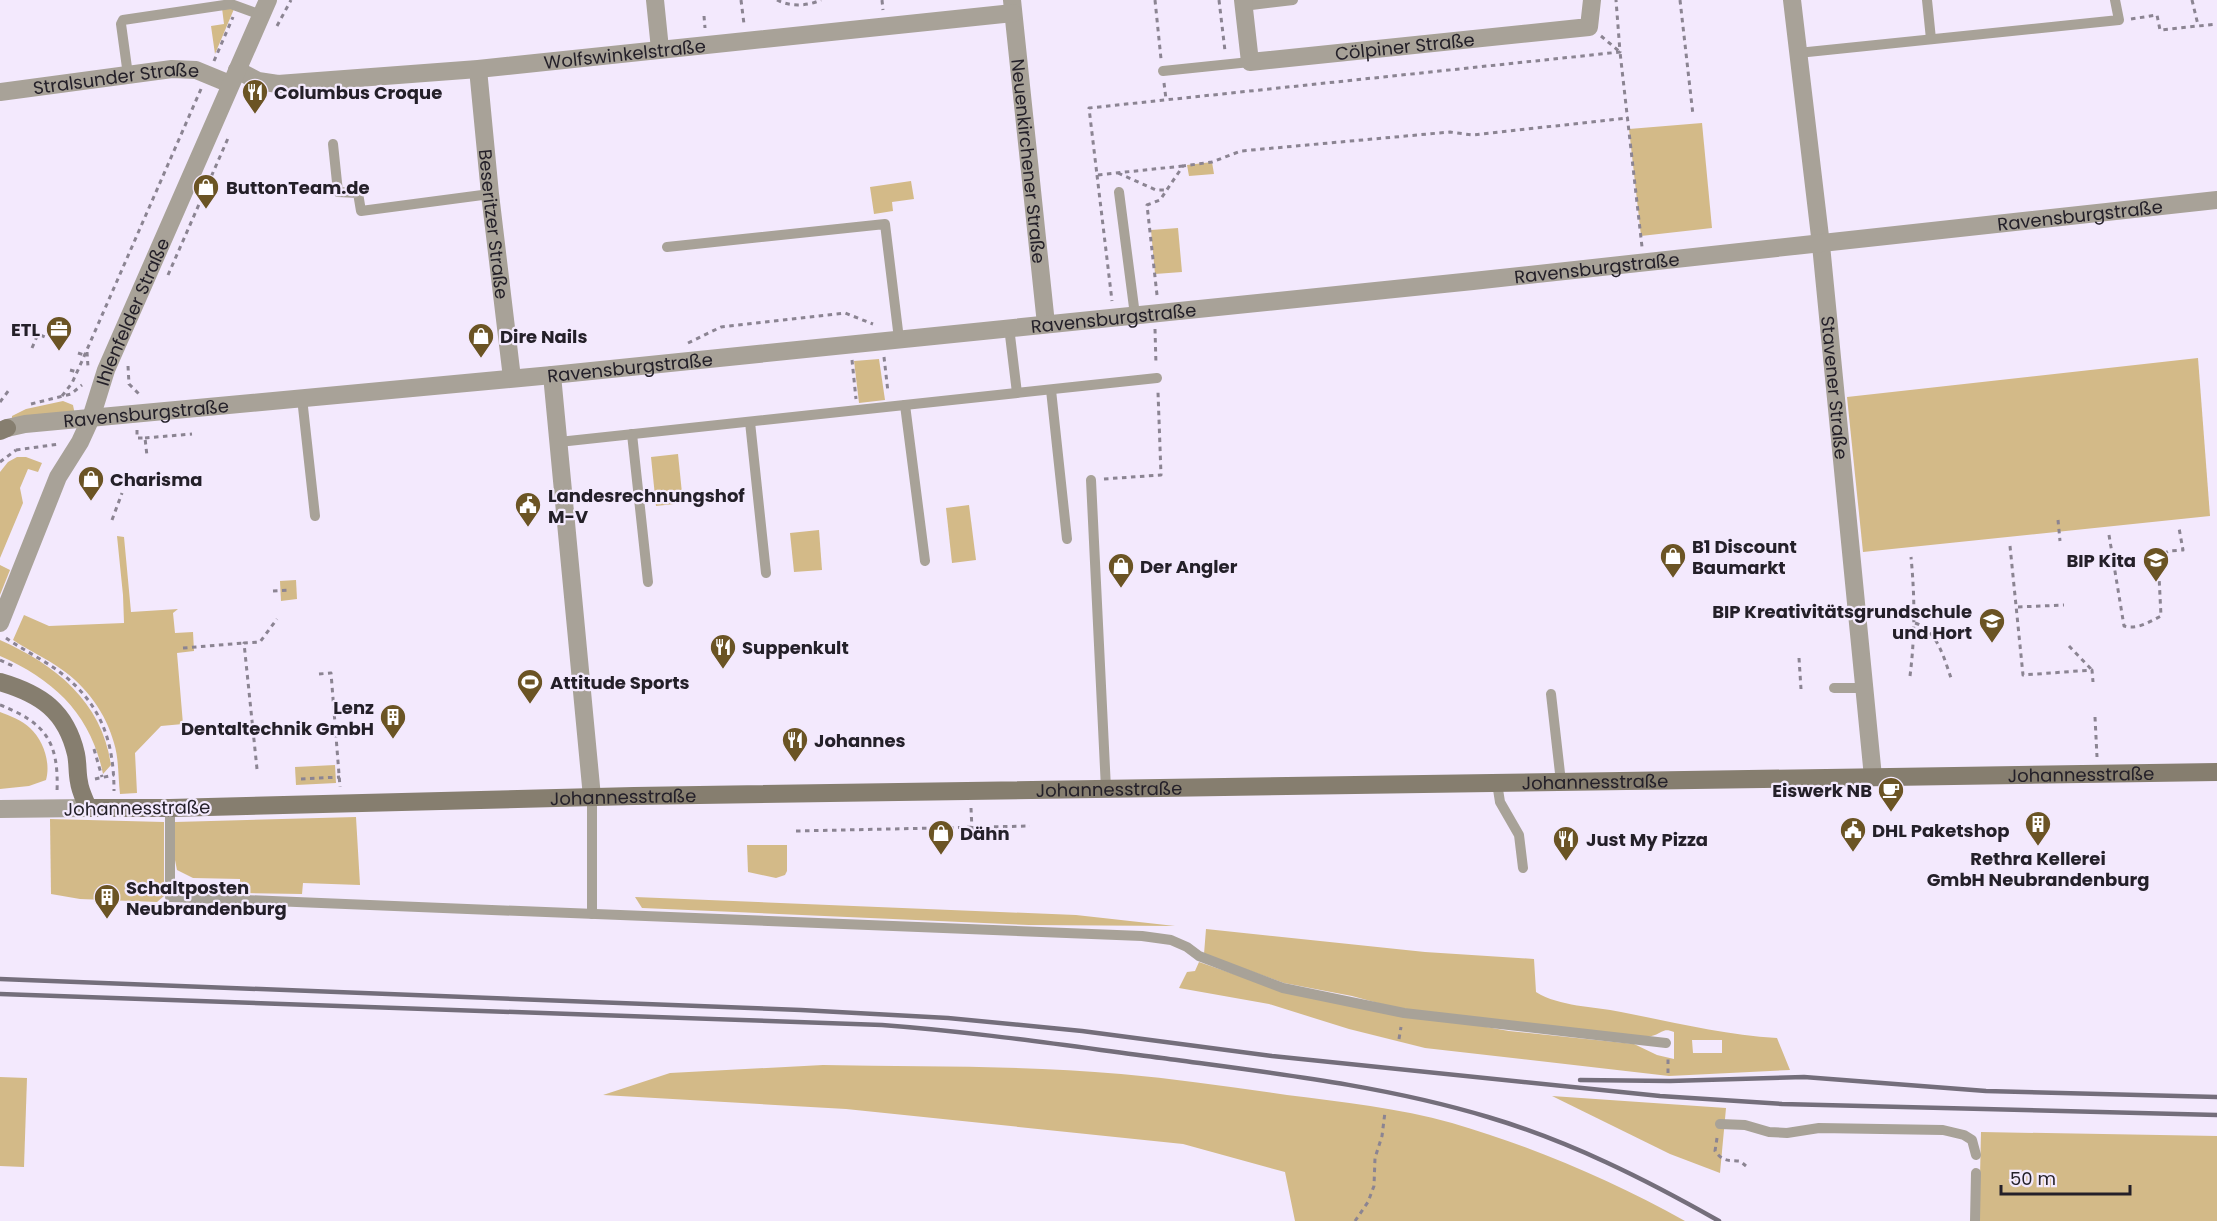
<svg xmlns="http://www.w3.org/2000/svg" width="2217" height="1221" font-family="Poppins,sans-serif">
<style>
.green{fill:#d3ba88;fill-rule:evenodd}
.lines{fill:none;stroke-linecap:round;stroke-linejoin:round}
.path{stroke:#8b8492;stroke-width:3;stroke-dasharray:4.5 4.5;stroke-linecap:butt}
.lane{stroke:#a8a298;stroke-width:10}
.street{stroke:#a8a298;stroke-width:18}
.secondary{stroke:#867e6f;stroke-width:18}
.rail{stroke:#746e7b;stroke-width:4.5}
.labels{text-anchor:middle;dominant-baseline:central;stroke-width:4.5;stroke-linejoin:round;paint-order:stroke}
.street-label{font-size:18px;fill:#242029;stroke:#f3e9fd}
.poi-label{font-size:18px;font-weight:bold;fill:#242029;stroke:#f3e9fd;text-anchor:start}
</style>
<rect width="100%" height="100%" fill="#f3e9fd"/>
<g class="green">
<polygon points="222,8 234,9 215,54 211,26 224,24"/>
<polygon points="1702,123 1712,228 1641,236 1629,129"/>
<polygon points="1212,162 1214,174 1189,176 1187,165"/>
<polygon points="911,181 914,199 892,202 893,211 874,214 870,187"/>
<polygon points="1178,228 1182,272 1155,274 1151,230"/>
<polygon points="2198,358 2210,516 1863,552 1847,397"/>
<polygon points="879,359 885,400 859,403 854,361"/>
<polygon points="63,401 73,405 75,415 12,418 12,416 26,409"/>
<polygon points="678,454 683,503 656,506 651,457"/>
<polygon points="17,457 26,457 42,463 38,472 28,469 20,488 23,503 0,558 0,472 8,462"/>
<polygon points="969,505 976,560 952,563 946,508"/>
<polygon points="819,530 822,570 794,572 790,533"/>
<path d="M117,536L124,537L131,612L178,609L173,613L175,633L193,632L194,651L177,653L183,724L161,726L135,753L137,793L120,794C118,777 119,759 114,743C106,713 86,686 61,669C46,658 28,650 13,640L24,615L49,626L124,623L123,595Z"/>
<polygon points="0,565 10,570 0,595"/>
<polygon points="296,580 297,599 281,601 280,581"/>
<path d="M0,640C56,665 102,702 111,765L103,774C91,715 55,680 0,656Z"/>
<path d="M0,712C10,716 22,720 30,728C43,740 51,762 46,780L29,786L0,789Z"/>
<polygon points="335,765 336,783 296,785 295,767"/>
<polygon points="356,817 360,885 303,883 302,894 246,893 240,890 240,879 193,878 177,870 175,860 175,822"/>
<polygon points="50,819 164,822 164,896 157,902 80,899 51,894"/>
<polygon points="747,845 787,845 787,871 785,875 776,878 748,872"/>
<polygon points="635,897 1076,915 1175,926 1029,925 642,908"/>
<path d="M1206,929L1425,952L1534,959L1536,992C1560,1007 1593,1006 1621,1012C1673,1022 1724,1035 1777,1038L1790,1070L1669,1076L1425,1048L1349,1029L1269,1004L1179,988L1187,972L1195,971L1199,962L1283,991L1509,1031L1634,1044L1657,1055L1674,1059V1032C1664,1028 1663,1032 1655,1035C1651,1037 1644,1036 1639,1036L1400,1009L1352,996L1284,983L1204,954ZM1692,1040H1722V1053H1693Z"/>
<path d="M823,1065C922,1067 1022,1065 1121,1074C1177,1079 1232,1087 1287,1095C1342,1102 1399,1108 1452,1123C1534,1147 1611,1180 1685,1221H1295L1285,1172L1183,1144L846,1109L603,1095L670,1073Z"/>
<polygon points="0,1077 27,1078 24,1167 0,1166"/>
<polygon points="1552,1096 1726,1108 1720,1173 1670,1154"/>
<polygon points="1981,1132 2217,1136 2217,1221 1979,1221"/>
</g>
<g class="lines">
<g class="path">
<polyline points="741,0 744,24"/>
<path d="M777,0C790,7 808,6 821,0"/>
<polyline points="882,0 883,10"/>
<polyline points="1155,0 1161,59"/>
<polyline points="1219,0 1225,51"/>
<polyline points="1680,0 1693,115"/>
<polyline points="2192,0 2198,25"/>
<polyline points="704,16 705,28"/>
<polyline points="2131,19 2157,15 2160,30 2217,24"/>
<polyline points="277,26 291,0"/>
<polyline points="1601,36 1620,52 1642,247"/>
<polyline points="214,61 233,17"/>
<polyline points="1164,83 1166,99"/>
<polyline points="1183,166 1097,175 1089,108 1620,52 1616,0"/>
<polyline points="1118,173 1156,190 1167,190"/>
<polyline points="1097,175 1112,301"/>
<polyline points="168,275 229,136"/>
<polyline points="1157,295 1147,205 1160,200 1183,166 1212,162 1241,151 1450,132 1472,135 1628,118"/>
<polyline points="1155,329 1156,365"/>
<polyline points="688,343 721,327 845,313 873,324"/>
<polyline points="32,348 38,334 47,338"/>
<polyline points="87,352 88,367"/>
<polyline points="78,353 84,355"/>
<polyline points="884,357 888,392"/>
<polyline points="852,360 856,399"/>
<polyline points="128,366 129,384 141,396"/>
<polyline points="70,370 77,372"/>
<polyline points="62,396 72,383 82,361 201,89"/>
<polyline points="0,402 9,390"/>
<polyline points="31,404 71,394 82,385"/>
<polyline points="137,430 137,438 145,438 147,456"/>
<polyline points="145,438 192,434"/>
<polyline points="16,450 59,444"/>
<polyline points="0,462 16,450"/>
<polyline points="1104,479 1161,475 1158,392"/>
<polyline points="112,520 122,493"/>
<polyline points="2058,520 2060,541"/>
<path d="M2109,535L2124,626C2137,630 2149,622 2161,616L2158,556L2169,551L2183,550L2179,528"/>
<polyline points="2010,546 2023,675 2092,670 2093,682"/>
<polyline points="273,591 290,590"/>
<polyline points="2018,607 2064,605"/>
<path d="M1915,623C1937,630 1944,658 1951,678"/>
<path d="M6,638C23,650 44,660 61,673C101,704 114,741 114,791"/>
<polyline points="2069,646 2092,670"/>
<polyline points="183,648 244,643"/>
<polyline points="1799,658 1801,689"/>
<polyline points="0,660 15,667"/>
<polyline points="319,674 331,673 340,787"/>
<path d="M1910,676C1915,636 1915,598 1911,557"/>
<path d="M0,705C46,723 59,742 57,792"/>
<polyline points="2095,717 2097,757"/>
<polyline points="94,749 102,777"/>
<polyline points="257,769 244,643 260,642 277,619"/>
<polyline points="95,779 114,775"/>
<polyline points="301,779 340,777"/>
<polyline points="971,808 972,830"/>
<polyline points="796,831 1030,826"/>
<polyline points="1399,1039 1401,1027"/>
<polyline points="1668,1073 1668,1057"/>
<path d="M1717,1138L1715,1151C1723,1162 1728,1160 1740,1161L1746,1166"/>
<polyline points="1355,1221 1368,1202 1374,1186 1375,1158 1382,1136 1385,1112"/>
</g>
<g class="lane">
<polyline points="1927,0 1931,39"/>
<polyline points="1243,6 1293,0"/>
<polyline points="1798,53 2119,20 2115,0"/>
<polyline points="1163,71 1250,62"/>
<polyline points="128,75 121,24 123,20 231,4 261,15"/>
<polyline points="333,144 338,192 358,193 361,211 490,194"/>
<polyline points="1119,192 1135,315"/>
<polyline points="667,247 885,224 899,339"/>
<polyline points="1009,327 1017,393"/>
<polyline points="1051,390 1067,539"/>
<polyline points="302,398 315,516"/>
<polyline points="905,405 925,561"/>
<polyline points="750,422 766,573"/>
<polyline points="632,434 648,582"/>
<polyline points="559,442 1157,378"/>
<polyline points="1091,480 1106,789"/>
<polyline points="1834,688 1865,688"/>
<polyline points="1551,694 1561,782"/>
<polyline points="1497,783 1500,802 1519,835 1523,868"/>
<polyline points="170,808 170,897 1142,936 1171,940 1187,947 1199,956 1283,988 1404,1013 1666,1043"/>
<polyline points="592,914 592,797"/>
<polyline points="1720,1124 1745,1125 1769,1132 1787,1133 1819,1128 1943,1130 1964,1135 1972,1140 1976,1155"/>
<polyline points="1975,1221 1976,1173"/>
</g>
<g class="street">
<polyline points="655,0 660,49"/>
<path id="s1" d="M1012,0L1046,324"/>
<path id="s2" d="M1243,0L1250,62L1589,27L1592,0"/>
<path id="s3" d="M1792,0L1821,245L1873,777"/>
<path id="s4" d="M478,69L490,194L512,378"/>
<path id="s5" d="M237,70L258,81L278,84L478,69L1013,13"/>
<path id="s6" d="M0,92L172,69L196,70L230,84"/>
<polyline points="552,375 592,797"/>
<path id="s7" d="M7,428L25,424L552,375L1473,281L2217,200"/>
<path id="s8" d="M0,623L58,477L80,442L91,418L106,370L268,0"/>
<polyline points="0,809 88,808"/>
</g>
<g class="secondary">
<polyline points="0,431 7,428"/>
<path id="s9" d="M0,682C41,694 66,711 76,754C78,763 77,773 79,782C80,791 85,800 88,808H170L634,796L2217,772"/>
</g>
<g class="rail">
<polyline points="0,979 801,1010 948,1018 1082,1031 1272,1056 1660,1096 1782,1104 2217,1115"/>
<path d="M0,994L882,1025C976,1032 1069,1046 1162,1058C1271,1073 1382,1085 1488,1117C1569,1141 1645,1179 1719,1221"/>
<polyline points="1580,1080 1670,1081 1804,1077 1986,1091 2217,1097"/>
</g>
</g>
<defs>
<g id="restaurant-pin" transform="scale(1.35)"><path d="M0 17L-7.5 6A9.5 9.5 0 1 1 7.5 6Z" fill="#6b5424" stroke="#f3e9fd"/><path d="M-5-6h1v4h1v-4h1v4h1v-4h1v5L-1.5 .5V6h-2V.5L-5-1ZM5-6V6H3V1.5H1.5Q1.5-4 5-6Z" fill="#fff"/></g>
<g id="shop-pin" transform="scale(1.35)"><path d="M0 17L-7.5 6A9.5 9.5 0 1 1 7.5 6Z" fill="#6b5424" stroke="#f3e9fd"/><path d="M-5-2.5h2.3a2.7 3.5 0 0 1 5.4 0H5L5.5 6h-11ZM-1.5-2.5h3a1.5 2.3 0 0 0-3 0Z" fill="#fff"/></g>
<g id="office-pin" transform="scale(1.35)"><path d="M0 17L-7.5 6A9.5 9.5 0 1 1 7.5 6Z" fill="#6b5424" stroke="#f3e9fd"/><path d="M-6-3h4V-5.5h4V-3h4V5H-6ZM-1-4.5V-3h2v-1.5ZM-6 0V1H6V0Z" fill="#fff"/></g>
<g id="civic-pin" transform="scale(1.35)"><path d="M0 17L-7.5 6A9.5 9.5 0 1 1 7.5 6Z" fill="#6b5424" stroke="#f3e9fd"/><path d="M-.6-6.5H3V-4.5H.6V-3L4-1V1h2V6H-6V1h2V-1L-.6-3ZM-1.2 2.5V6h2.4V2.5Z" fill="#fff"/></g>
<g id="school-pin" transform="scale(1.35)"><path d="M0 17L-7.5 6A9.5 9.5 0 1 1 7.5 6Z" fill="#6b5424" stroke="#f3e9fd"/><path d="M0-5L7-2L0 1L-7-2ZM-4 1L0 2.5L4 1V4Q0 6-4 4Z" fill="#fff"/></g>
<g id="stadium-pin" transform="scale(1.35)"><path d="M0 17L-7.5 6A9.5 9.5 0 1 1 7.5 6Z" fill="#6b5424" stroke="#f3e9fd"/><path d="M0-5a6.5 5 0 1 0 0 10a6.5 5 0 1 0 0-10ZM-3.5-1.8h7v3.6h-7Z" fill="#fff"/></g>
<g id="building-pin" transform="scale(1.35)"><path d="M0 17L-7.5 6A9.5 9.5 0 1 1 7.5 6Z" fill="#6b5424" stroke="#f3e9fd"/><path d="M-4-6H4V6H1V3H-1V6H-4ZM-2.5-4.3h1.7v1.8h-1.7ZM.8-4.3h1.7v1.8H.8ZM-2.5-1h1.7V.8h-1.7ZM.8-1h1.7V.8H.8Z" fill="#fff"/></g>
<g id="cafe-pin" transform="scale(1.35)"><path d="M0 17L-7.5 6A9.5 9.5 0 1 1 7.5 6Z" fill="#6b5424" stroke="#f3e9fd"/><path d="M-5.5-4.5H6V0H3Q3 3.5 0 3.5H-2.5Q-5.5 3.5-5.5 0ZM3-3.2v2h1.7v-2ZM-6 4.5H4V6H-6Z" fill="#fff"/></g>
</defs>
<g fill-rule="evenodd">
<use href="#restaurant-pin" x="255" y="92"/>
<use href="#shop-pin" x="206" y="187"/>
<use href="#office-pin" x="59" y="329"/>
<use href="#shop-pin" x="481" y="336"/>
<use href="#shop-pin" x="91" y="479"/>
<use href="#civic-pin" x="528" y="505"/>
<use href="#shop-pin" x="1673" y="556"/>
<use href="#school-pin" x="2156" y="560"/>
<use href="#shop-pin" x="1121" y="566"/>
<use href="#school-pin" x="1992" y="621"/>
<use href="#restaurant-pin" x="723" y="647"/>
<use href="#stadium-pin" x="530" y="682"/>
<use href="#building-pin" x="393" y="717"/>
<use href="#restaurant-pin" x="795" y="740"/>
<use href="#cafe-pin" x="1891" y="790"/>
<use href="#building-pin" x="2038" y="824"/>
<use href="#civic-pin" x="1853" y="830"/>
<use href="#shop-pin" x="941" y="833"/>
<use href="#restaurant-pin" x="1566" y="839"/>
<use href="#building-pin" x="107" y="897"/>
</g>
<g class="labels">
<g class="street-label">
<text stroke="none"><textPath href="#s2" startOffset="218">Cölpiner Straße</textPath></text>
<text stroke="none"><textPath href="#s5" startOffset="392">Wolfswinkelstraße</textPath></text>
<text stroke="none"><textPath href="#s6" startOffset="117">Stralsunder Straße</textPath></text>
<text stroke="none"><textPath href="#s1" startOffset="162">Neuenkirchener Straße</textPath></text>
<text stroke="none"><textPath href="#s7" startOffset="2084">Ravensburgstraße</textPath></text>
<text stroke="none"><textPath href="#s4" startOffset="156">Beseritzer Straße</textPath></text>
<text stroke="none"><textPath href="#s7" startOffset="1598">Ravensburgstraße</textPath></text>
<text stroke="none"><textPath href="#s8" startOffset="339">Ihlenfelder Straße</textPath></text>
<text stroke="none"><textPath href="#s7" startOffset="1112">Ravensburgstraße</textPath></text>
<text stroke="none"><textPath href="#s7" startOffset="626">Ravensburgstraße</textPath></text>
<text stroke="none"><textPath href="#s3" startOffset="390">Stavener Straße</textPath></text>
<text stroke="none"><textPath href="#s7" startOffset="140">Ravensburgstraße</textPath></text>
<text stroke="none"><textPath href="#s9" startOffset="2160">Johannesstraße</textPath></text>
<text stroke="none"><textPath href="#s9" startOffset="1674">Johannesstraße</textPath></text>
<text stroke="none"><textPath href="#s9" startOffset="1188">Johannesstraße</textPath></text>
<text stroke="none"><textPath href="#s9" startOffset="702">Johannesstraße</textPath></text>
<text transform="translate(137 808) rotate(-1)">Johannesstraße</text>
</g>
<g class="poi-label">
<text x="274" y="92">Columbus Croque</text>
<text x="226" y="187">ButtonTeam.de</text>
<text x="40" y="329" text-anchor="end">ETL</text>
<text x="500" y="336">Dire Nails</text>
<text x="110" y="479">Charisma</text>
<text x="548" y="495">Landesrechnungshof<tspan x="548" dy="21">M-V</tspan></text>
<text x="1692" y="546">B1 Discount<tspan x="1692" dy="21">Baumarkt</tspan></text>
<text x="2136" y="560" text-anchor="end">BIP Kita</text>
<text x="1140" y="566">Der Angler</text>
<text x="1972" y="611" text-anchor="end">BIP Kreativitätsgrundschule<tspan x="1972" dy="21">und Hort</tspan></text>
<text x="742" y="647">Suppenkult</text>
<text x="550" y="682">Attitude Sports</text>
<text x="374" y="707" text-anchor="end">Lenz<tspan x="374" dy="21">Dentaltechnik GmbH</tspan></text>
<text x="814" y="740">Johannes</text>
<text x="1872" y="790" text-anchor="end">Eiswerk NB</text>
<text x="1872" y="830">DHL Paketshop</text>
<text x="960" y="833">Dähn</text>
<text x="1586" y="839">Just My Pizza</text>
<text x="2038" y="858" text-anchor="middle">Rethra Kellerei<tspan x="2038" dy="21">GmbH Neubrandenburg</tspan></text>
<text x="126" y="887">Schaltposten<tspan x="126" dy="21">Neubrandenburg</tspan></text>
</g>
</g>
<path d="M2001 1185v9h129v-9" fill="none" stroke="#242029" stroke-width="3"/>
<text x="2010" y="1185" font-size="18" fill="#242029" stroke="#f3e9fd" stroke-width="4.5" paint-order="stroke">50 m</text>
</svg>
